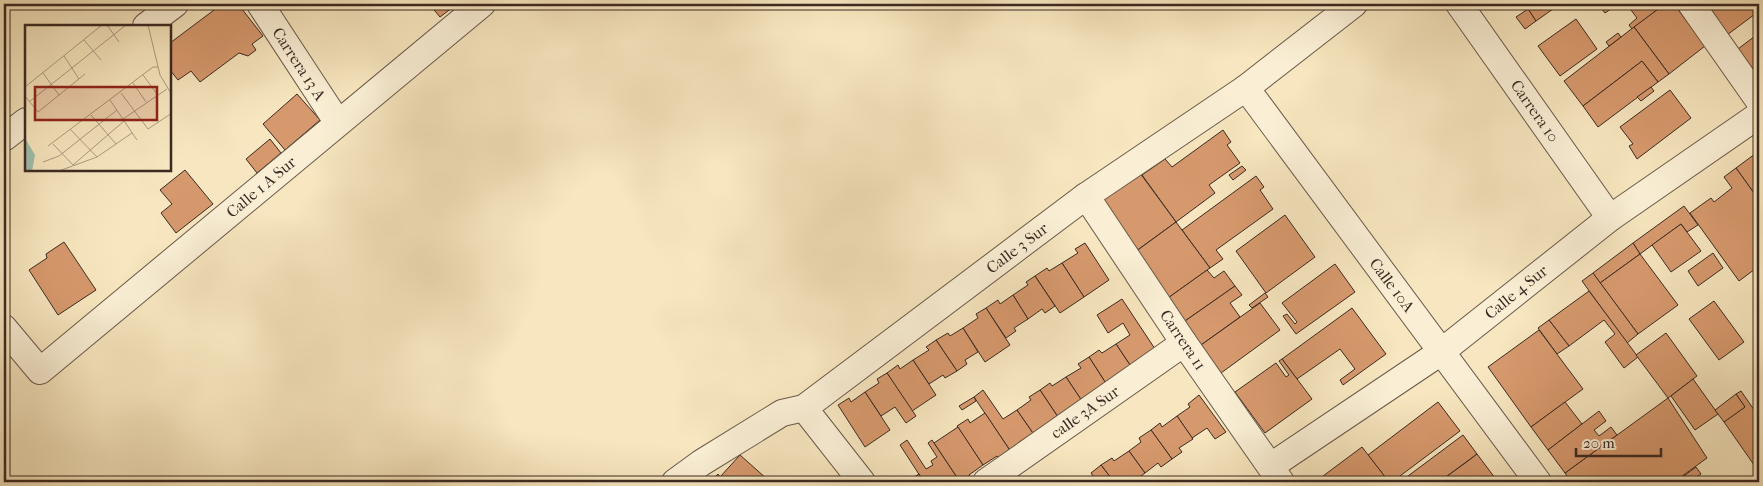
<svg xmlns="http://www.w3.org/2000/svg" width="1763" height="486" font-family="'IM FELL French Canon',serif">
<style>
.building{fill:#d6996d;stroke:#3b2a23}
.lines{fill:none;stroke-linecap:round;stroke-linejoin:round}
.street-casing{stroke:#6a594a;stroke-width:28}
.street{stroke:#faefd5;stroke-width:26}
.labels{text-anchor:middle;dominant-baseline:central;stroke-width:4;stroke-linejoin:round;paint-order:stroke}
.street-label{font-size:16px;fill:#3b2a23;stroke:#faefd5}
.inset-road{fill:none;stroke:#ac9b81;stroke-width:1}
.view{fill:#8f2418;fill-opacity:0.15;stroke:#8f2418;stroke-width:2.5}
.inset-edge{fill:none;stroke:#3b2a23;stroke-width:2.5}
</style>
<rect width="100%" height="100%" fill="#f7e6bf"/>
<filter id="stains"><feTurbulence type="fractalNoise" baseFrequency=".004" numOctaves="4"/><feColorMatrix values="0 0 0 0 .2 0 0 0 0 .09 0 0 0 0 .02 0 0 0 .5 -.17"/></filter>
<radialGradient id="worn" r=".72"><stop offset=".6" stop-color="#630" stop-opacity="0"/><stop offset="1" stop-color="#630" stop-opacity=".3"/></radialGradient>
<g class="building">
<polygon points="222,4 238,4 263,36 252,44 256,50 248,56 239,53 200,82 191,71 178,80 170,70 170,43"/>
<polygon points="429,4 457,4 440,17"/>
<polygon points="1531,4 1560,4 1536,21 1528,9 1532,6"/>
<polygon points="1598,4 1618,4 1605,13"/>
<polygon points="1637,4 1665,4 1632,29 1629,25 1637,18 1631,10"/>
<polygon points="1665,4 1674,4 1705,46 1669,74 1634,27"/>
<polygon points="1704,4 1759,4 1759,11 1727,35"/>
<polygon points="1528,9 1536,21 1525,29 1516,17"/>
<polygon points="1576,19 1597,49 1560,76 1538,46"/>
<polygon points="1634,27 1669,74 1658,82 1642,61 1583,106 1564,81"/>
<polygon points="1618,33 1621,37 1609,46 1606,42"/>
<polygon points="1759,33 1759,71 1756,73 1738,49"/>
<polygon points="1642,61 1658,82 1598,127 1583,106"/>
<polygon points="1651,87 1654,91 1641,101 1637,97"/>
<polygon points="1670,90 1691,118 1637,159 1629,146 1633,144 1620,127"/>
<polygon points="297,94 320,120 285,150 263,124"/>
<polygon points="1223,130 1231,142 1227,145 1240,163 1209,185 1215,193 1176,222 1142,175 1165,159 1172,167"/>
<polygon points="270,139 281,153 257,173 246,159"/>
<polygon points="1759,151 1759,200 1736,168"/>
<polygon points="1242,166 1246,170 1233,180 1229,175"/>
<polygon points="1736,168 1759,200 1759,266 1739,281 1690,213 1711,198 1714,202 1732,188 1724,177"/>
<polygon points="185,170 213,204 176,233 161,213 172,204 160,190"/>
<polygon points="1140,173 1176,222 1132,254 1096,204"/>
<polygon points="1256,176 1264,187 1260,190 1273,209 1216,250 1223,259 1210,268 1182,230"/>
<polygon points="1684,206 1698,225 1687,232 1681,224 1640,254 1633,243"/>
<polygon points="1285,215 1315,257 1266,293 1236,251"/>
<polygon points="1176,222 1210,268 1168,298 1135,252"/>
<polygon points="1681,224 1701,251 1671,272 1652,245"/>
<polygon points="64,242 96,290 58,315 29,270 47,258 46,254"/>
<polygon points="1085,243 1109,280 1084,297 1062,263 1078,253 1075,249"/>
<polygon points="1633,243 1640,254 1600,283 1593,273"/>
<polygon points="1713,253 1723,268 1698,286 1688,271"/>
<polygon points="1640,254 1678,305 1638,334 1600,283"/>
<polygon points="1062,263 1084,297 1060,313 1035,276 1047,268 1049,271"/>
<polygon points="1335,264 1355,292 1296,334 1283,316 1287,314 1295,324 1297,322 1282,303"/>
<polygon points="1207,270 1214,278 1224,271 1235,286 1185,321 1168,298"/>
<polygon points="1593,273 1638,334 1627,343 1582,281"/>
<polygon points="1035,276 1055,306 1045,313 1042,309 1028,319 1013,295 1028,285 1026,282"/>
<polygon points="1235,286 1242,295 1230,303 1240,317 1201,345 1185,321"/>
<polygon points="1589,291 1638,357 1624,368 1605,342 1615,334 1604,320 1569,346 1549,320"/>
<polygon points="1265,293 1268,297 1252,308 1249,305"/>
<polygon points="1013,295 1028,319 1014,328 1016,331 1006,338 986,308 998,300 1000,304"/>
<polygon points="1122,299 1159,355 1132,368 1116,344 1130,335 1123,323 1108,333 1097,315"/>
<polygon points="1714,301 1744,342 1719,360 1689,319"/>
<polygon points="1260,303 1280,330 1221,373 1201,345"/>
<polygon points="986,308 1010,345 985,362 963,328 978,318 976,314"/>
<polygon points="1352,308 1386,354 1343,385 1340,380 1355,369 1340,349 1297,379 1282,359"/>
<polygon points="1549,320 1569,346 1557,354 1538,328"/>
<polygon points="963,328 978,352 965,360 967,364 957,371 936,340 948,333 950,336"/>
<polygon points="1539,330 1583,389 1531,427 1488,367"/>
<polygon points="1666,333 1697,376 1668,398 1636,355"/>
<polygon points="936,340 957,371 945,378 943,375 929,384 913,360 929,350 926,347"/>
<polygon points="1116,344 1132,368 1109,388 1089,357 1099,350 1102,353"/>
<polygon points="1089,357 1109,388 1082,401 1066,377 1081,368 1078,364"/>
<polygon points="1282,359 1312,399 1265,433 1235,392 1276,363 1286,377 1289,375 1279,361"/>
<polygon points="913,360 936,395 912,411 887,373 898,365 900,369"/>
<polygon points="887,373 916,416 906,423 895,407 881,416 865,392 879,383 877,379"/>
<polygon points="1066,377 1082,401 1060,420 1040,390 1050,383 1052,386"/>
<polygon points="1693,379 1718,414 1695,430 1671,396"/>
<polygon points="983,390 1003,419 1017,410 1033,433 1018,443 1021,446 1011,452 974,397"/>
<polygon points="1040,390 1060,420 1047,424 1033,433 1017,410 1031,400 1029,397"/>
<polygon points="1741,391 1759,417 1759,472 1724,422 1745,407 1736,394"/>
<polygon points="865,392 890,430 865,447 838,405 849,398 851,402"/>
<polygon points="1736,394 1745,407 1724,422 1715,410"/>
<polygon points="1199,395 1226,432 1215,439 1207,428 1192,438 1177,416 1190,407 1188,404"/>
<polygon points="974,397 976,401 962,410 959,406"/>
<polygon points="1668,398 1707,458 1674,482 1571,482 1565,473"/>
<polygon points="1438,402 1460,431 1392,482 1389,482 1368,455"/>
<polygon points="1565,402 1582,424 1548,450 1531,427"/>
<polygon points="1599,411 1606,421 1594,430 1599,436 1611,427 1617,435 1565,473 1548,450"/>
<polygon points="985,413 1011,452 1000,460 997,456 983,465 957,426 968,419 970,423"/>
<polygon points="1177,416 1193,439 1179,448 1182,452 1172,459 1151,430 1160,423 1162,427"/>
<polygon points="958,427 983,465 969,475 971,479 966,482 960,482 934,443"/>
<polygon points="1151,430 1172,459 1161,467 1158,463 1145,473 1129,451 1141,442 1139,438"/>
<polygon points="1463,435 1477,454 1439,482 1400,482"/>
<polygon points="907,440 926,469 933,465 931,461 937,457 928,443 932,440 960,482 924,482 900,445"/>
<polygon points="1362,447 1389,482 1315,482"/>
<polygon points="1129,451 1145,473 1133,482 1114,482 1101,465 1112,458 1114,461"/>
<polygon points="1477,454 1498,482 1439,482 1468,461"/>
<polygon points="740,455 767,479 771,482 726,482 720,477"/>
<polygon points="1101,465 1114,482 1085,482 1093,476 1091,473"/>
<polygon points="1696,467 1701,474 1692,480 1693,482 1684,482 1681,478"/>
<polygon points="718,474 720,477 726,482 710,482"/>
<polygon points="919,474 924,482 906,482"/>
</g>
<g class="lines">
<g class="street-casing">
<g id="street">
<polyline points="260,4 338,123"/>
<polyline points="1459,4 1610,218"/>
<polyline points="1691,4 1759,101"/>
<polyline points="146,26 175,4"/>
<polyline points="1246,88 1538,482"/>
<polyline points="4,138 26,121"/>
<polyline points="1086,196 1184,343 1281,482"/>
<polyline points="4,328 40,371 482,4"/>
<polyline points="804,408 862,482"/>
<polyline points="1271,466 1441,352 1610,218 1759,115"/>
<polyline points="675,482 701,463 782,413 804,408 1086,196 1246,88 1354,4"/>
<polyline points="986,482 1184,343"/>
</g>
</g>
<use href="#street" class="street"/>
</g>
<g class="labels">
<g class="street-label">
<text transform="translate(299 64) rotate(57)">Carrera 13 A</text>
<text transform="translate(1535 111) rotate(55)">Carrera 10</text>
<text transform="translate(261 187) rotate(-40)">Calle 1 A Sur</text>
<text transform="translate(1017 248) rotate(-37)">Calle 3 Sur</text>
<text transform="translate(1392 285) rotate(53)">Calle 10A</text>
<text transform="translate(1516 292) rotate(-39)">Calle 4 Sur</text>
<text transform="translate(1183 340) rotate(56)">Carrera 11</text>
<text transform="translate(1085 412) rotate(-35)">calle 3A Sur</text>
</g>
</g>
<g transform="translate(25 25)">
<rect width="146" height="146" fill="#f7e6bf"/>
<path d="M0,113L10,130L7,146H0Z" fill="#9ec0ae"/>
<path class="inset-road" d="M82,0L94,17M123,0L135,50L147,70M59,15L76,35M39,31L54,54M18,48L34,70M118,50L132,69M108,58L121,77M0,62L77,0M96,68L123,104L147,88M0,71L13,87L60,49M85,75L112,115M4,77L101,0M66,90L91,119M98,94L142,64M45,104L72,132M28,119L48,140L99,96M23,121L128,42H133M18,137L34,131L92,85M34,146L72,132L107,108"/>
<path class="view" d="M10,62H132V95H10Z"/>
<rect width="146" height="146" class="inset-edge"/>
</g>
<rect width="1763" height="486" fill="none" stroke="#f7e6bf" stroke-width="20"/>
<rect x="5" y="5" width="1753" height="476" fill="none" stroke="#3b2a23" stroke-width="2.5"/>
<rect x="10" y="10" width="1743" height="466" fill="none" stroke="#3b2a23"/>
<path d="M1576 448v8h85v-8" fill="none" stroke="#3b2a23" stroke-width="2.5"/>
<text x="1583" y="448" font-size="15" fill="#3b2a23" stroke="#faefd5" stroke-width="4" paint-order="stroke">20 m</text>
<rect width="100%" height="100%" filter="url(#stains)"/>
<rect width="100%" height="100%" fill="url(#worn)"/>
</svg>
